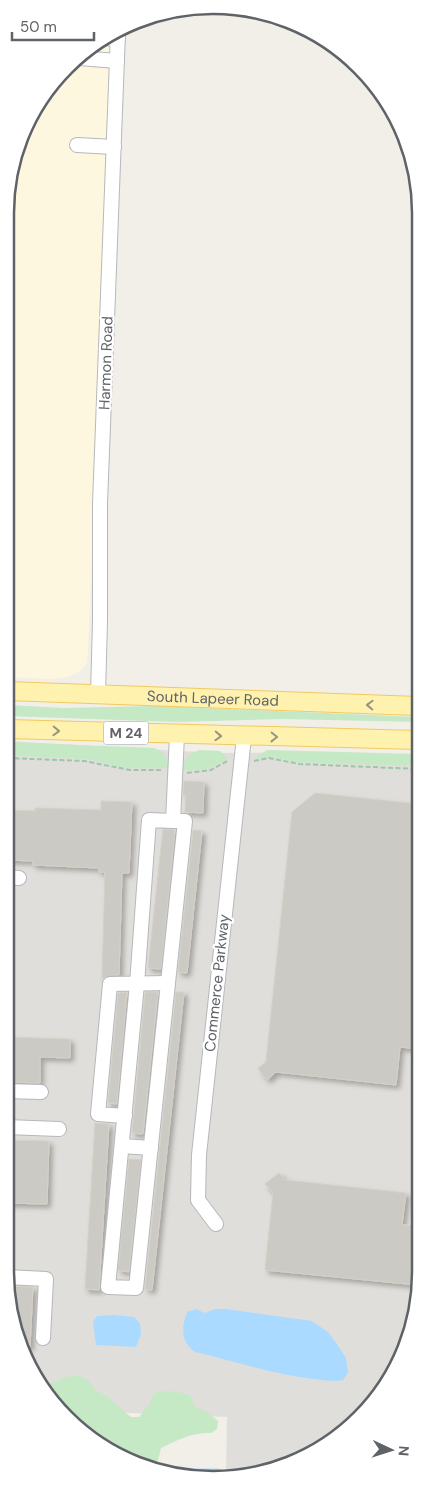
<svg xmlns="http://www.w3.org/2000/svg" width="426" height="1485" font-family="'DM Sans',sans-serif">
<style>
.commercial{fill:#fef7e0}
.industrial{fill:#e0deda}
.green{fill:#c5e8c5}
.water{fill:#aadaff}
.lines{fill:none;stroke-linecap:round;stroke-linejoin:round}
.stream{stroke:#aadaff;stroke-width:3}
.building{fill:#cccac5;stroke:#d6d1c6;filter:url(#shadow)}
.minor-casing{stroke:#b5b8bc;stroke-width:16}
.major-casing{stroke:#f2c960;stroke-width:20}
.path{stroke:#9cc7a9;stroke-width:2;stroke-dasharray:5 2.5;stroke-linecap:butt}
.minor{stroke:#fff;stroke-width:14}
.major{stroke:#fff2af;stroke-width:18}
.oneway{stroke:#979581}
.labels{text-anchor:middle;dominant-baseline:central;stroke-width:4.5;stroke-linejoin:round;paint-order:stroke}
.shield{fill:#fff;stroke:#8f9295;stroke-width:1}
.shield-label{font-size:14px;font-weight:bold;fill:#5f6368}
.street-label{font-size:15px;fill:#5f6368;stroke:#fff}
.rim{fill:none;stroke:#5f6368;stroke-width:2.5}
</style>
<defs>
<filter id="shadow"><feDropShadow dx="3.5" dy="3.5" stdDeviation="2.5" flood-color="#0004"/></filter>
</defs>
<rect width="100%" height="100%" fill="#f1efe8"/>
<polygon class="commercial" points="111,35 104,260 88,650 87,663 79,672 68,677 50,679 7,677 9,173 40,98 97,40"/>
<polygon class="industrial" points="7,741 216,753 330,752 418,756 417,1312 393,1376 339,1437 267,1473 226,1477 227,1417 58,1410 21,1351 5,1272"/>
<g class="green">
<polygon points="7,705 63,708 156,706 418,717 418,722 283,719 177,722 7,716"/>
<path d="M7,742L154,748C163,751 168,758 169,768H126L88,759L7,755Z"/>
<path d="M200,750L220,751L228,758C214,768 200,771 183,770C184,759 189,753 200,750Z"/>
<polygon points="267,750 418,754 418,766 294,762 273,757 254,759"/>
<path d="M77,1375L88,1380L96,1391C110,1395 119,1408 131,1417H139L149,1405L154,1393C167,1390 179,1391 191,1396L194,1406L207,1412L218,1421L217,1429L211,1433C193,1432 177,1440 161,1448L156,1468L121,1459L57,1409L43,1387L63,1378Z"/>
</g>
<g class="water">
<path d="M196,1309L205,1313L215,1309H226L312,1321L328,1332L339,1347L346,1358L348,1373L343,1380C333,1382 323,1380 313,1379C272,1374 234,1361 195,1352C181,1342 181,1328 187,1312Z"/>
<polygon points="114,1315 134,1317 140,1323 141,1334 136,1347 96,1345 93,1322 97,1316"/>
</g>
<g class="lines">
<polyline class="stream" points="152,1467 168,1470 217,1470 228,1473 249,1475"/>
</g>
<g class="building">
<polygon points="184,781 204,782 203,813 185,812 186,795 183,795"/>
<polygon points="315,793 418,804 418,1049 400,1047 396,1085 276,1072 267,1080 258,1068 266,1062 292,812"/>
<polygon points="101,801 132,802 129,873 122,873 119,975 109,975 104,978 102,978 105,872 99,872 99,868 33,865 33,861 6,860 7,810 35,811 35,808 101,810"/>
<polygon points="163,829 175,830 161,969 148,968"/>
<polygon points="193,830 202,831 187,973 178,972"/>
<polygon points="127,992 117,1104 108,1103 118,993"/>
<polygon points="146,992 158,992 143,1134 132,1133 145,994"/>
<polygon points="176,992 184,992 152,1290 145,1289"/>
<polygon points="6,1037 70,1039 70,1058 40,1057 40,1083 6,1082"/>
<polygon points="95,1123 109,1124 99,1290 85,1289"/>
<polygon points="5,1140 49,1141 47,1204 5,1203"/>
<polygon points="129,1159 141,1160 129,1272 118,1270"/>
<polygon points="279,1173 285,1180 406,1193 402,1225 417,1226 417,1285 265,1270 273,1193 265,1184"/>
<polygon points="8,1286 33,1287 30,1347 20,1347"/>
</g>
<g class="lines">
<g class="minor-casing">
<g id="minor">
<polyline points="103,38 118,39"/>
<polyline points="79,58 117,61"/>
<polyline points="77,145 114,147"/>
<polyline points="98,694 100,621 100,504 118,32"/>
<polyline points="173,821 185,821 136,1288 108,1287 137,984 149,820 173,821 177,735"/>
<polyline points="6,877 19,878"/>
<polyline points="6,1091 41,1092"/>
<polyline points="125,1116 98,1114 110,984 168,983"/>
<polyline points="6,1127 59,1129"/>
<polyline points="122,1146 151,1148"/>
<polyline points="216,1224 198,1200 199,1155 244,737"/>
<polyline points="6,1277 46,1279 43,1338"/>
</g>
</g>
<g class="major-casing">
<g id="major">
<path id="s1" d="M7,691L418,706"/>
<polyline points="7,729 418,740"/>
</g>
</g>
<g class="path">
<polyline points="7,758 84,761 130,770 163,770"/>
<polyline points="254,761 269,758 299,764 418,769"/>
<polyline points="187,773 211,770 229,760"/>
</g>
<use href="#minor" class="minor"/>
<use href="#major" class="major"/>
</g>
<defs><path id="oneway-chevron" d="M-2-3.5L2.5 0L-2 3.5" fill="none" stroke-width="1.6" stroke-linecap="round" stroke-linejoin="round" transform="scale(1.25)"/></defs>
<g class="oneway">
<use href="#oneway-chevron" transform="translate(370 705) rotate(-178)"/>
<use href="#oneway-chevron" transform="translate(56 731) rotate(2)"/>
<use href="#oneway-chevron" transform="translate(218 736) rotate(2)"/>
<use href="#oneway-chevron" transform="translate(274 737) rotate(1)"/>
</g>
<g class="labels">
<rect class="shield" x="103.5" y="721.5" width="45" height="23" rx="4"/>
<g class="shield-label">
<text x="126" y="733">M 24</text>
</g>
<g class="street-label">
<text transform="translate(106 363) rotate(-88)">Harmon Road</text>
<text stroke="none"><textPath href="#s1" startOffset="206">South Lapeer Road</textPath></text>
<text transform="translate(217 983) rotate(-84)">Commerce Parkway</text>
</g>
</g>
<path d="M0 0H426V1485H0ZM213 14H213A199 199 0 0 1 412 213V1272A199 199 0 0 1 213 1471H213A199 199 0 0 1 14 1272V213A199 199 0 0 1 213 14Z" fill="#fff" fill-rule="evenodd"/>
<path class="rim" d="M213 14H213A199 199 0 0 1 412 213V1272A199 199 0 0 1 213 1471H213A199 199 0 0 1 14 1272V213A199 199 0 0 1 213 14Z"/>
<g transform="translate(391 1450) rotate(94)" stroke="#ffffff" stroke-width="4" paint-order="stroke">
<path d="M0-4L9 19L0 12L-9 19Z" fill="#5f6368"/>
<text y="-8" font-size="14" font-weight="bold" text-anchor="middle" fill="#5f6368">N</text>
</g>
<path d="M12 32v8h82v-8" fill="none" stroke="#5f6368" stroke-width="2.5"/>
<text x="20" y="32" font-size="15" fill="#5f6368" stroke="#ffffff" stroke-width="4" paint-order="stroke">50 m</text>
</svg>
